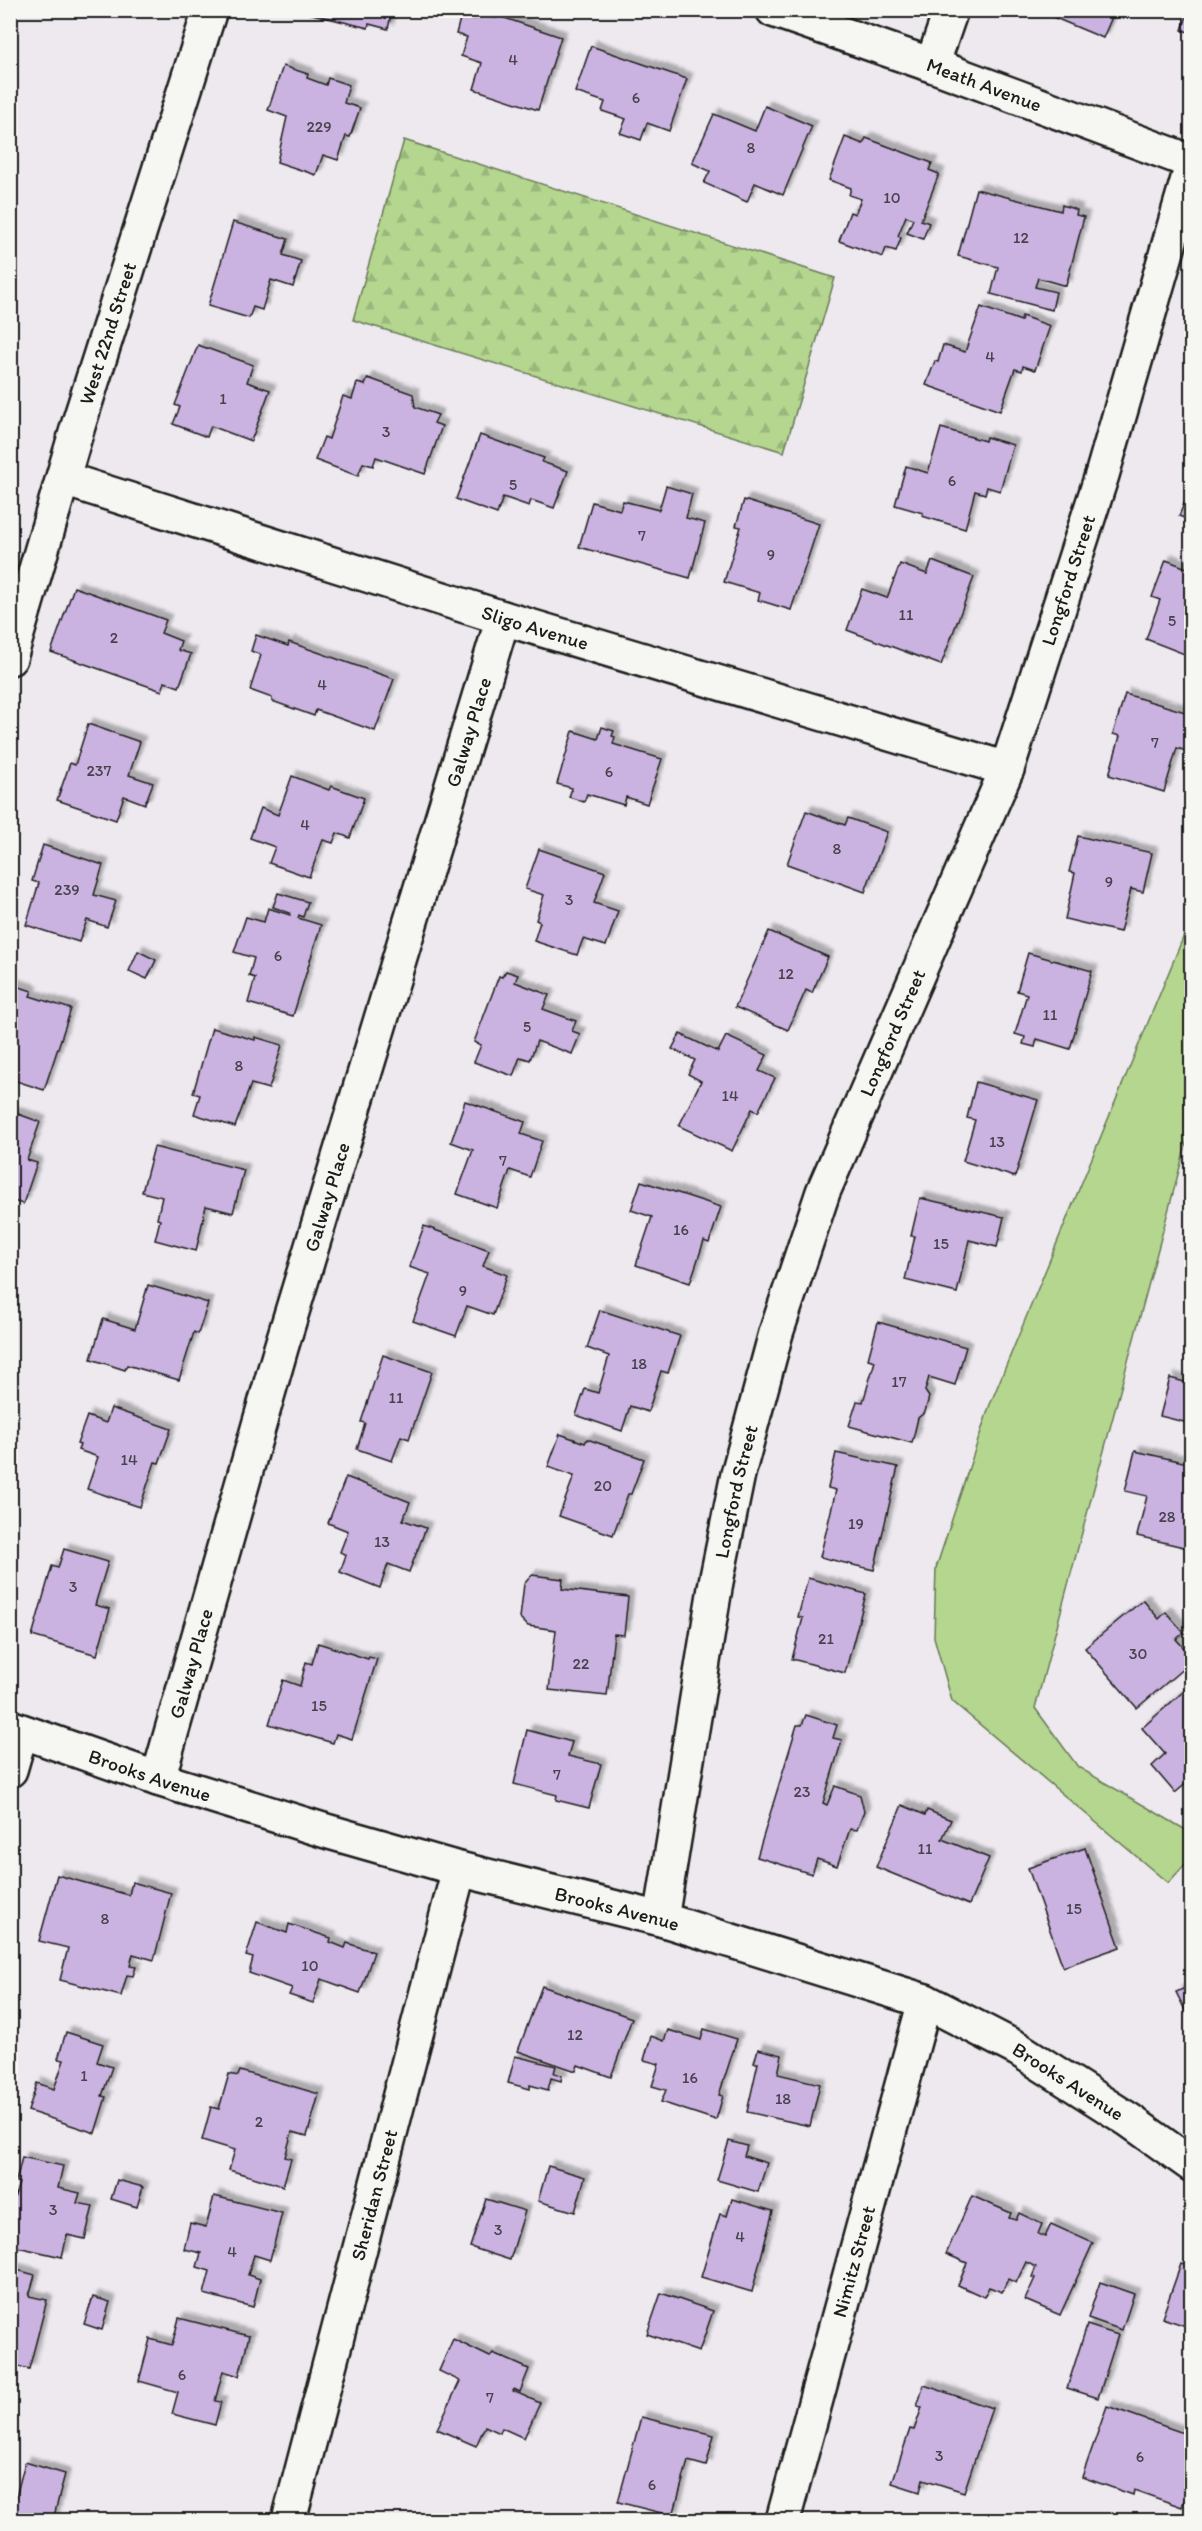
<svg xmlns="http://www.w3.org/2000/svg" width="1202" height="2531" font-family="Itim,sans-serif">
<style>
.grass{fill:#b4d68f;stroke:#687956;stroke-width:1.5}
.forest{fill:url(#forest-firs);stroke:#687956;stroke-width:1.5}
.building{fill:#cbb3e1;stroke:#1c1c1c;stroke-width:1.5;filter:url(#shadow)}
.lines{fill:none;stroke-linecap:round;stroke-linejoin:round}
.minor-casing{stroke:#1c1c1c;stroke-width:38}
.minor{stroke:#f6f6f2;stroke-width:33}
.labels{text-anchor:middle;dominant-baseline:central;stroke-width:4.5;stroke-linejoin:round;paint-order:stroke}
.number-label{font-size:16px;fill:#48424d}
.street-label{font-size:20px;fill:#1c1c1c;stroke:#f6f6f2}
</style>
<defs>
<pattern id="forest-firs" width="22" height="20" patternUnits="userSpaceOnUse" patternTransform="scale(1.5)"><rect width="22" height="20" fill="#b4d68f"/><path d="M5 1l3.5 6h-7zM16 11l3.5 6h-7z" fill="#9ab77b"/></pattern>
<filter id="shadow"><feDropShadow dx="5.5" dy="-5.5" stdDeviation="1.5" flood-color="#0004"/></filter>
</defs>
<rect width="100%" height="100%" fill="#ede9ef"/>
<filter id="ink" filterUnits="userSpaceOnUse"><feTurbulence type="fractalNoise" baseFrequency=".0167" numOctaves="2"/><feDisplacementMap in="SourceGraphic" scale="12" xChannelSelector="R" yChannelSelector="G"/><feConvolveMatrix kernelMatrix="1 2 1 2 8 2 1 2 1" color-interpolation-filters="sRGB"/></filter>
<g filter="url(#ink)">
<polygon class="grass" points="1191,929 1191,1126 1035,1708 1078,1767 1191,1833 1191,1858 1168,1883 952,1701 934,1637 936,1568 989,1407 1185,933"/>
<polygon class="forest" points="404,140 835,278 784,452 353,320"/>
<g class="building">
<polygon points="392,10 388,29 369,24 368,28 300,11"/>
<polygon points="1042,10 1115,10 1103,38 1041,12"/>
<polygon points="1189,10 1192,10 1192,33 1182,30"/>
<polygon points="478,12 495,18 496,15 561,37 538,110 474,89 482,63 461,56 467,37 456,34 461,15 475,19"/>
<polygon points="591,46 687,79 669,131 647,123 641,140 620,133 626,119 602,111 605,102 575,92"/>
<polygon points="283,66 308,74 307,78 326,85 328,78 349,85 344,103 360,108 350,137 346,136 338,160 323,155 316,175 277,162 287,117 268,110"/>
<polygon points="765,106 812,126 783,195 755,183 747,202 704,183 710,171 692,163 714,114 755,131"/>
<polygon points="845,137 863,144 866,138 932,163 929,170 939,174 921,220 929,223 923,239 907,233 913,219 906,216 898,236 901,238 896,251 886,248 883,257 839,241 850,212 855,214 861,199 849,195 851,188 829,180"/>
<polygon points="976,189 1061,211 1062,205 1077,210 1076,215 1084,217 1066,286 1038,278 1035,287 1056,292 1052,310 991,294 998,267 958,256"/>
<polygon points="233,222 288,239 283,255 301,261 293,287 271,280 262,310 253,307 249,318 208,306"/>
<polygon points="981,307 1021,321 1022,316 1050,326 1035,370 1023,366 1022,371 1015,369 1000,411 926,385 935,361 938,362 943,345 965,352"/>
<polygon points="198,345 253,365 247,382 270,390 251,441 211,426 207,437 173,424 180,407 175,405"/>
<polygon points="368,378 413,394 415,407 438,415 434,423 442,426 425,474 376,457 373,466 363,463 358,476 315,460 324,437 329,439 343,396 352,399 357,383 365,385"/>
<polygon points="941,428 985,441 986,437 1013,445 1000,491 987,487 985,494 975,491 965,529 922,516 923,513 895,505 906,466 928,473"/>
<polygon points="480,435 544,458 542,462 568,471 554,508 531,500 529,506 503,497 497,514 456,499"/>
<polygon points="1192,484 1192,521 1179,516"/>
<polygon points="666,486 692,494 686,518 705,523 690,578 579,547 592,502 620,510 623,501 659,510"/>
<polygon points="744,500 819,524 791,610 758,600 760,593 724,582 741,527 736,526"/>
<polygon points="1166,560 1192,570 1192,657 1146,639 1160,600 1152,597"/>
<polygon points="932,561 974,577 941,665 847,630 862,589 887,598 900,564 927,574"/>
<polygon points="74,587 166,620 161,633 181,641 178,650 191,654 179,687 165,682 162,691 51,652"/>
<polygon points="256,635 288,646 289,642 394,679 375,731 316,710 314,716 272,701 272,698 250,690 261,655 251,651"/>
<polygon points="1125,694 1192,714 1192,753 1177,748 1164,792 1109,775 1120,736 1113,734"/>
<polygon points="88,724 140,742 129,775 153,783 145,804 124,796 116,820 57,800 70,763 75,765"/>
<polygon points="602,727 614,731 612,736 615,737 613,744 662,759 647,804 626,797 624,805 587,794 584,802 569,797 572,788 557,784 573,731 598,739"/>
<polygon points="292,776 329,790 331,786 364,798 350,838 337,833 333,843 323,840 309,877 269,863 275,847 250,838 261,808 278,815"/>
<polygon points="806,811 845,825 848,818 887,832 865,892 787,864"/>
<polygon points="1078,836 1152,853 1143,892 1131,889 1120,932 1065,919 1075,873 1069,872"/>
<polygon points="43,845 103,865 94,895 116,901 107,927 87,920 79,942 26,925 39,883 32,881"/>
<polygon points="539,849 605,872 594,903 618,911 606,946 583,939 577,955 534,941 540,922 536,920 544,895 525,889"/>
<polygon points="278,893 308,902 303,917 299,915 298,918 321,925 293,1016 248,1003 255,978 249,976 254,958 234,952 246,917 264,922 268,908 290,915 290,913 273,907"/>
<polygon points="769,931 828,957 812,993 806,990 788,1030 735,1007"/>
<polygon points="138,951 156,960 147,979 129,971"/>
<polygon points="1028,953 1092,971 1070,1049 1037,1039 1035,1047 1023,1044 1025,1037 1015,1034 1027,994 1017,991"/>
<polygon points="506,971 518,975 515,982 549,995 543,1009 576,1021 572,1031 580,1034 572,1054 537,1041 530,1060 520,1057 513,1076 474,1062 481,1045 474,1042 499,976 502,977"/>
<polygon points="10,984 32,991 30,996 71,1009 44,1090 10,1079"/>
<polygon points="212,1028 255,1040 255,1037 282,1045 269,1089 251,1084 235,1127 194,1114 200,1095 193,1093"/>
<polygon points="680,1034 718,1052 726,1036 767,1055 759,1071 775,1078 758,1112 752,1109 732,1151 679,1126 701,1081 688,1074 695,1060 672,1049"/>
<polygon points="976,1082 1038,1100 1015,1177 963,1161 975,1120 967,1118"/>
<polygon points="465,1101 525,1122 521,1134 542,1141 530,1177 510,1170 497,1208 457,1194 473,1150 451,1142"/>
<polygon points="10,1111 40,1122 27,1160 37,1163 23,1204 10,1200"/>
<polygon points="154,1147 244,1170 233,1213 206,1206 196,1251 155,1240 160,1220 157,1219 162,1197 142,1192"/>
<polygon points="641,1181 721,1207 709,1243 704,1241 690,1283 636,1265 652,1217 631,1210"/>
<polygon points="920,1198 1004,1217 997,1247 969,1240 957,1293 905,1280 915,1236 911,1236"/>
<polygon points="424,1226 489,1250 483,1266 507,1275 493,1315 467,1306 456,1336 413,1321 430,1274 409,1267"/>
<polygon points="148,1285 208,1303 198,1334 194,1332 179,1380 127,1365 125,1370 91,1359 103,1319 135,1329"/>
<polygon points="600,1310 680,1336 668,1373 661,1371 648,1412 630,1406 622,1431 576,1415 585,1389 598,1393 609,1356 587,1348"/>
<polygon points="878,1322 966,1347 955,1385 929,1377 925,1391 929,1397 925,1412 918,1418 912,1443 849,1426 857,1401 863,1402 875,1361 868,1359"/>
<polygon points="383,1355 432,1372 409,1439 401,1436 392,1461 357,1449 365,1423 361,1422"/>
<polygon points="1170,1378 1192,1384 1192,1424 1160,1416"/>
<polygon points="111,1408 171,1429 159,1463 155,1462 140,1507 87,1489 98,1457 78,1450 80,1445 77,1444 87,1416 106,1423"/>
<polygon points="560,1434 585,1443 587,1439 644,1459 631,1494 628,1494 613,1535 559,1516 574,1476 548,1467"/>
<polygon points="1135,1451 1192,1464 1192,1549 1137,1536 1147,1496 1125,1491"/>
<polygon points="836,1453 898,1467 874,1570 820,1557 836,1490 828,1488"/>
<polygon points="346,1477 410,1502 403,1520 426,1528 409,1572 388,1564 380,1588 340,1572 346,1555 340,1552 348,1531 328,1523"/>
<polygon points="64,1549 108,1562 95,1605 110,1609 97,1655 32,1636 52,1566 58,1568"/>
<polygon points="532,1575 563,1579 562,1589 628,1597 624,1635 614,1634 607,1696 549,1690 556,1630 528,1626 520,1618 524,1584"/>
<polygon points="808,1578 866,1594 845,1673 792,1659 803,1618 798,1617"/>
<polygon points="1143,1600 1159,1619 1166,1612 1184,1633 1176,1639 1192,1657 1192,1661 1137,1708 1085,1648"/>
<polygon points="318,1643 368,1659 369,1657 377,1659 352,1739 336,1734 333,1743 269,1724 283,1680 300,1686 306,1662 312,1664"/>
<polygon points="1192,1684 1192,1784 1189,1781 1175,1793 1152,1766 1165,1754 1142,1728"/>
<polygon points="806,1715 837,1725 833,1738 842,1740 823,1803 827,1805 835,1786 860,1795 864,1811 857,1830 850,1829 837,1866 817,1859 812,1874 757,1857 797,1725 802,1725"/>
<polygon points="527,1730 572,1742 568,1756 601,1764 589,1808 556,1800 557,1795 514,1784"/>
<polygon points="902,1805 925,1815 927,1810 951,1820 942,1839 989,1858 969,1905 876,1867"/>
<polygon points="1085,1848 1120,1947 1063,1967 1028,1868"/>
<polygon points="57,1875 129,1895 132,1882 171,1893 154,1960 133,1954 130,1966 136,1967 133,1976 127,1975 121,1996 60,1980 68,1948 39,1941"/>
<polygon points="257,1922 287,1933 289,1924 331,1938 330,1942 345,1948 347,1943 374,1952 360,1993 321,1979 313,2003 289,1995 292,1988 249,1973 253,1958 246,1956"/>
<polygon points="1192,1985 1192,2024 1176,1992"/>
<polygon points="542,1986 632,2018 611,2077 578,2065 576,2071 518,2051"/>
<polygon points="704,2029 737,2039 719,2095 723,2096 716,2120 661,2102 666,2090 652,2086 659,2064 644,2060 651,2036 664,2041 668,2030 701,2040"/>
<polygon points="66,2032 103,2044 97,2062 112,2067 102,2096 106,2097 95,2133 28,2111 37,2083 54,2089 64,2060 58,2059"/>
<polygon points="758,2049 782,2055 778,2074 820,2084 810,2126 747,2112 758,2063 754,2063"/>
<polygon points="515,2056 556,2066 554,2073 562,2075 561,2081 551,2078 548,2090 530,2085 530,2089 508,2083"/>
<polygon points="240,2071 319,2094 307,2136 292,2132 285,2157 291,2159 283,2186 229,2170 235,2150 202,2140 211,2107 219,2109 229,2074 238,2076"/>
<polygon points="729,2141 747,2146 744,2156 767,2163 758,2192 717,2180"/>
<polygon points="22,2157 63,2166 58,2188 80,2193 77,2203 93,2206 85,2239 67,2235 62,2257 13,2246 13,2250 10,2249 10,2212 19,2183 16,2182"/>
<polygon points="548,2166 585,2177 575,2212 538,2201"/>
<polygon points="117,2180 143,2187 137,2207 111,2199"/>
<polygon points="214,2196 282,2213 270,2260 254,2255 248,2275 260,2279 253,2307 204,2294 210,2271 197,2267 201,2253 184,2249 190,2223 206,2227"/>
<polygon points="972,2196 1011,2213 1009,2218 1016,2220 1019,2213 1042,2224 1038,2234 1045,2237 1051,2224 1093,2243 1060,2315 1025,2300 1035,2278 1032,2277 1036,2267 1026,2262 1016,2283 1008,2279 1002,2292 989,2287 984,2297 958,2285 967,2263 946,2254"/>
<polygon points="486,2199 525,2211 510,2260 470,2247"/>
<polygon points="732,2199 773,2211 752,2292 701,2277 720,2214 727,2216"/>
<polygon points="1181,2264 1192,2267 1192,2328 1162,2318"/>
<polygon points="10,2268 35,2275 29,2296 47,2300 29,2369 10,2364"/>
<polygon points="1100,2282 1134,2294 1122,2330 1088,2318"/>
<polygon points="661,2293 713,2311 699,2352 647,2334"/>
<polygon points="93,2297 110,2302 102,2330 84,2324"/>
<polygon points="179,2318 249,2336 239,2376 223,2371 215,2401 221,2402 215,2425 172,2414 178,2392 139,2381 150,2339 172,2345"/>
<polygon points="1087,2325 1118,2335 1098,2398 1067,2388"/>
<polygon points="453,2339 490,2357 493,2353 529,2369 520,2392 514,2389 513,2391 540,2403 524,2438 502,2428 500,2433 485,2426 476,2446 437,2429 460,2381 439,2371"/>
<polygon points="924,2385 992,2408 964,2492 923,2479 920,2492 892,2483 910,2429 914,2430 922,2407 917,2406"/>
<polygon points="1107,2406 1192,2436 1192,2479 1182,2507 1134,2490 1133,2495 1082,2477"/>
<polygon points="641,2417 714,2435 706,2466 688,2461 673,2516 618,2502"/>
<polygon points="25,2462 65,2474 53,2520 10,2520"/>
</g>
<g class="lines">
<g class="minor-casing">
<g id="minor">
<path id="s1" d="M773,10L932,65L1192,162"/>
<polyline points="932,65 951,10"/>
<path id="s2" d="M64,479L503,618L1007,769"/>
<path id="s3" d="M10,658L78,426L210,10"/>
<path id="s4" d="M10,1727L158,1779L326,1831L459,1869L661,1919L925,2001L1018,2049L1129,2120L1192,2165"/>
<polyline points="10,1770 21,1732"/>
<path id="s5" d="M158,1779L281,1348L503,618"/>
<path id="s6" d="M661,1919L716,1582L738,1474L776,1333L823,1192L1007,769L1102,475L1192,165"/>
<path id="s7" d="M289,2520L459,1869"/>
<path id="s8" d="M783,2520L925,2001"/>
</g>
</g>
<use href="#minor" class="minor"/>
</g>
</g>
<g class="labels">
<g class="number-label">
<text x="513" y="59">4</text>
<text x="636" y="97">6</text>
<text x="319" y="126">229</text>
<text x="751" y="147">8</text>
<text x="892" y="197">10</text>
<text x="1021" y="237">12</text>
<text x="990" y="356">4</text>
<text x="223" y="398">1</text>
<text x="386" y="431">3</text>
<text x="952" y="480">6</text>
<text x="513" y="484">5</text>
<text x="642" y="535">7</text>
<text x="771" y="554">9</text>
<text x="906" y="614">11</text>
<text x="1172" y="620">5</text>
<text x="114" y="637">2</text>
<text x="322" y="684">4</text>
<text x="1155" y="742">7</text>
<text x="99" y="770">237</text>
<text x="609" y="771">6</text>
<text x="305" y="824">4</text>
<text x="837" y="848">8</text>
<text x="1109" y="881">9</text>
<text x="67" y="889">239</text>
<text x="569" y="899">3</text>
<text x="278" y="955">6</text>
<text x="786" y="973">12</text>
<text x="1050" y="1014">11</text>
<text x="527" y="1026">5</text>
<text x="239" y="1065">8</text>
<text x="730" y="1095">14</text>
<text x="997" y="1141">13</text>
<text x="503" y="1160">7</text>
<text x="681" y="1229">16</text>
<text x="941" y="1243">15</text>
<text x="463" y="1290">9</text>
<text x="639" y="1363">18</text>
<text x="899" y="1381">17</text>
<text x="396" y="1397">11</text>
<text x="129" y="1459">14</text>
<text x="603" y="1485">20</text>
<text x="1167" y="1516">28</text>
<text x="856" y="1523">19</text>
<text x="382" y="1541">13</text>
<text x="73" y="1586">3</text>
<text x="826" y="1638">21</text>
<text x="1138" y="1653">30</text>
<text x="581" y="1663">22</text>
<text x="319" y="1705">15</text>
<text x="557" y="1774">7</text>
<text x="802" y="1791">23</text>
<text x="925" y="1848">11</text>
<text x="1074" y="1908">15</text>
<text x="105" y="1918">8</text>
<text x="310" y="1965">10</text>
<text x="575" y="2034">12</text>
<text x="84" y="2075">1</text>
<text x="690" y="2077">16</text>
<text x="783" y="2098">18</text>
<text x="259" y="2121">2</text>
<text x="53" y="2209">3</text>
<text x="498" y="2229">3</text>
<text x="740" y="2236">4</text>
<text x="232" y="2251">4</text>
<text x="182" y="2374">6</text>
<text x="490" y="2397">7</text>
<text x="939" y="2455">3</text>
<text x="1140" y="2456">6</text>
<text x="652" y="2484">6</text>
</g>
<g class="street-label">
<text stroke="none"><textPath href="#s1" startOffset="224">Meath Avenue</textPath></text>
<text stroke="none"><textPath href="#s3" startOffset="339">West 22nd Street</textPath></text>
<text stroke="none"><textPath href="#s6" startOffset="1406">Longford Street</textPath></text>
<text stroke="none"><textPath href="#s2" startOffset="494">Sligo Avenue</textPath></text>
<text stroke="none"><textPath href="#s5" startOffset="1092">Galway Place</textPath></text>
<text stroke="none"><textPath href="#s6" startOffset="920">Longford Street</textPath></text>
<text stroke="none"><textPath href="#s5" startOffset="606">Galway Place</textPath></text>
<text stroke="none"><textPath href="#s6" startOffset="434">Longford Street</textPath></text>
<text stroke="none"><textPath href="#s5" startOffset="120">Galway Place</textPath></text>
<text stroke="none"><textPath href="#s4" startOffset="148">Brooks Avenue</textPath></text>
<text stroke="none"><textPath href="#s4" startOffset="634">Brooks Avenue</textPath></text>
<text stroke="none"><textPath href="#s4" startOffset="1120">Brooks Avenue</textPath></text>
<text stroke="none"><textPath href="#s7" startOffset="336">Sheridan Street</textPath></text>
<text stroke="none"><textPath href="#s8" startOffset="268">Nimitz Street</textPath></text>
</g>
</g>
<rect width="1202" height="2531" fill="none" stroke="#f6f6f2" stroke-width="36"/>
<rect x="18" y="18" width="1166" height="2495" fill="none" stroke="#1c1c1c" stroke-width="2" filter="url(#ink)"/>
</svg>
